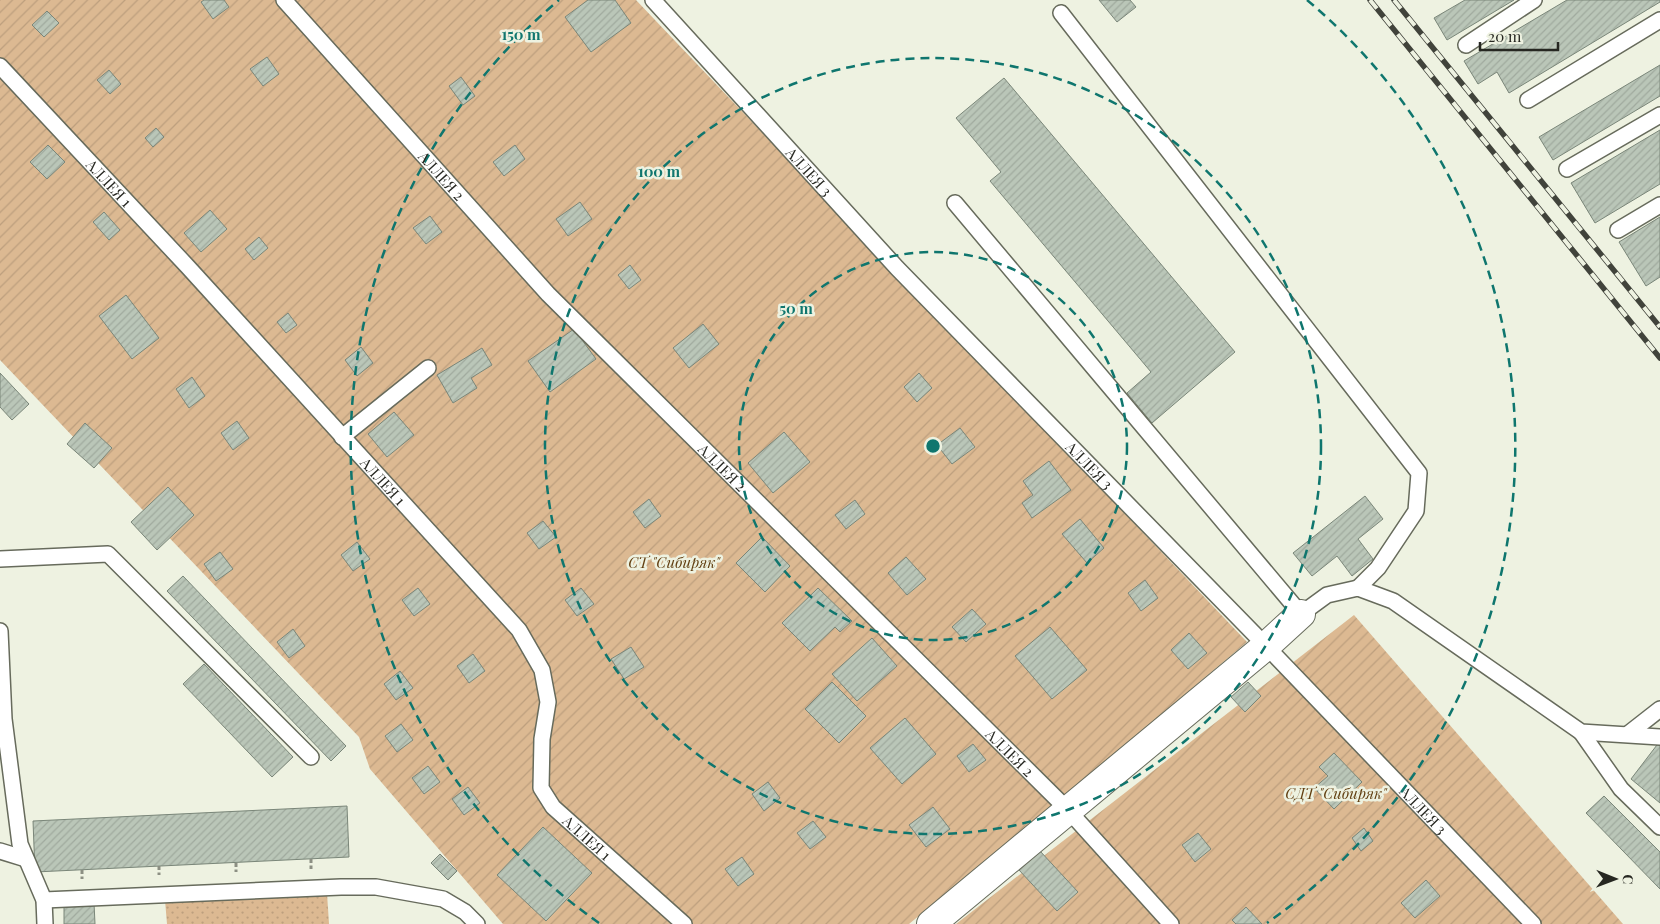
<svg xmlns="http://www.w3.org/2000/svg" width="1660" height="924" font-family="'Playfair Display',serif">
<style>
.park{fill:url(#park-dots)}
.garden{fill:url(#garden-furrows)}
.building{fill:url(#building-hatch);stroke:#7a8679}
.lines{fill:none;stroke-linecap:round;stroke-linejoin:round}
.lane-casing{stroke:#676b5c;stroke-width:18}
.street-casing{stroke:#676b5c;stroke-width:30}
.path{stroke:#8c8f83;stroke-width:3;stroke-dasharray:4 2.5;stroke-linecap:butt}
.lane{stroke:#fff;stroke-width:15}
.street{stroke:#fff;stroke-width:28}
.rail-casing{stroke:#41433b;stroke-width:5.5}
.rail{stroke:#eef2e1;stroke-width:4;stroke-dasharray:11;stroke-linecap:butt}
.ring{fill:none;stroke:#0f766e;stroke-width:2.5;stroke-dasharray:9 6}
.labels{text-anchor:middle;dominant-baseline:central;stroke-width:5;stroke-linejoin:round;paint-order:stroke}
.street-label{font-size:15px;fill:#262721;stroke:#eef2e1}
.park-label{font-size:15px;font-style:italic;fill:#623f11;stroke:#eef2e1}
.centre{fill:#0f766e;stroke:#eef2e1;stroke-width:2.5}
.ring-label{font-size:15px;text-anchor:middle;font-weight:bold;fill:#0f766e;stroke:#eef2e1;stroke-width:5;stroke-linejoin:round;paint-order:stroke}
</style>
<defs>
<pattern id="park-dots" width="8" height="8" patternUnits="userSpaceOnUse" patternTransform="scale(1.25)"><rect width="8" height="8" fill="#dcb992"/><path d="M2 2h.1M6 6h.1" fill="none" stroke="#bd9f7e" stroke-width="1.8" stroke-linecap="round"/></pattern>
<pattern id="garden-furrows" width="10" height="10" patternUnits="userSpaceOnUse" patternTransform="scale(1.25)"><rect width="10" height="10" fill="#dcb992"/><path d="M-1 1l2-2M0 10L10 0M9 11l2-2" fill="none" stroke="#bd9f7e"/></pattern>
<pattern id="building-hatch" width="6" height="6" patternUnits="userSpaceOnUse" patternTransform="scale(1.25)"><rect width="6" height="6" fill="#bac6b8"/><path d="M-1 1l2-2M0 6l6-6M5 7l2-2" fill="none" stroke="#a0aa9e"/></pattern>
</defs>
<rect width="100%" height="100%" fill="#eef2e1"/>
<polygon class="park" points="327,893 329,924 167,924 165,900"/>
<g class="garden">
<polygon points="0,0 636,0 1247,642 1068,793 909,924 503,924 370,769 359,737 0,360"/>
<polygon points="1354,615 1623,924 956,924"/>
</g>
<g class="building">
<polygon points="204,0 224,0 229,7 213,19 201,2"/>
<polygon points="588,0 615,0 631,23 591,52 565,17"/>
<polygon points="1099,0 1130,0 1136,7 1117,22"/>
<polygon points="1465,0 1514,0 1447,40 1434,18"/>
<polygon points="1567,0 1660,0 1660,2 1509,93 1497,72 1478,84 1464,61"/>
<polygon points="47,11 59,23 44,37 32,25"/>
<polygon points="267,57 279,74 263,86 250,69"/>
<polygon points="1660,65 1660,96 1553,160 1539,137"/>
<polygon points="109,70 121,84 110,94 97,80"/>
<polygon points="461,77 475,96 463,105 449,86"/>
<polygon points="1004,78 1235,352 1152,423 1127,393 1151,372 990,181 1001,172 956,118"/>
<polygon points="156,128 164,137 153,147 145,138"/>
<polygon points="1660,130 1660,184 1595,223 1571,183"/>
<polygon points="48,145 65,162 47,179 30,162"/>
<polygon points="515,145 525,159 504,176 493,162"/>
<polygon points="580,202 592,219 568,236 556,219"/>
<polygon points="210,210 227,229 201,252 184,233"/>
<polygon points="104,212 120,230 109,240 93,222"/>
<polygon points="430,216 442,232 426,244 413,228"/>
<polygon points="1660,217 1660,277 1646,286 1619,242"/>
<polygon points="259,237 268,248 254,260 245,249"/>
<polygon points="630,265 641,280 629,289 618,275"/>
<polygon points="126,295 159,338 132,359 99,316"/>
<polygon points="288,313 297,325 286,333 277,322"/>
<polygon points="703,324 719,344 689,368 673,348"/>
<polygon points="574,329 596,359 550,392 528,361"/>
<polygon points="361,347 373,363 357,376 345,360"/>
<polygon points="482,348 492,365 471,378 477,388 453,403 437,375"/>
<polygon points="0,373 29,404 12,420 0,407"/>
<polygon points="919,373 932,388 917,402 904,387"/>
<polygon points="192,377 205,396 189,408 176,389"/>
<polygon points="394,412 414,435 387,457 368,434"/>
<polygon points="237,421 249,438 233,450 221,433"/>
<polygon points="85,423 112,448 94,468 67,444"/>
<polygon points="960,428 975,447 952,464 937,445"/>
<polygon points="784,432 810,462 773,493 748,463"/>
<polygon points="1049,461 1071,490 1032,518 1022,503 1033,495 1023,481"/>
<polygon points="168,487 194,515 157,550 131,522"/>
<polygon points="1365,496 1383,519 1358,539 1373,559 1352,576 1337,556 1312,576 1293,553"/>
<polygon points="649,499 661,516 645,528 633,512"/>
<polygon points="855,500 865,514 846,529 835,515"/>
<polygon points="1080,519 1104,548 1087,563 1062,534"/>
<polygon points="543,521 556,537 539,549 527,533"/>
<polygon points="762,537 790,566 765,592 736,563"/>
<polygon points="357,542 370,559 353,571 341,555"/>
<polygon points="220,552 233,569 216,581 204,564"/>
<polygon points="906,557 926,579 907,595 888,573"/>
<polygon points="183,576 346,746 331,761 167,591"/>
<polygon points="1145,580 1158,598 1141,611 1128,593"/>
<polygon points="418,588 430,604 414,616 402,600"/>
<polygon points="581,588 594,604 577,616 565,600"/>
<polygon points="818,588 852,621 840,632 835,627 810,651 782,623"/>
<polygon points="972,609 986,624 966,642 952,627"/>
<polygon points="1050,627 1087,670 1052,699 1015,656"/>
<polygon points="293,629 305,646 289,658 277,642"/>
<polygon points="1189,633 1207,653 1188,669 1171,650"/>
<polygon points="872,638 897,666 857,701 832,674"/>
<polygon points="631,647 644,667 624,679 611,659"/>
<polygon points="473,654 485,671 469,683 457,666"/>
<polygon points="204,664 293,757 272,777 183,684"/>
<polygon points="400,671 413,688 396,700 384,684"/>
<polygon points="832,682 866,716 839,743 805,709"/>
<polygon points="1248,682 1261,696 1245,712 1231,697"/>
<polygon points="905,718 936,754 902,784 870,748"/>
<polygon points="401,724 413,740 397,752 385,736"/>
<polygon points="1660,741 1660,803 1631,779"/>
<polygon points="973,744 986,760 969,772 957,756"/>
<polygon points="1334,753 1362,782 1334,809 1314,788 1328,776 1319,767"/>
<polygon points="428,766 440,782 424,794 412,778"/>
<polygon points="768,782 780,798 764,811 752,794"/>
<polygon points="468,787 480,803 464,815 452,799"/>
<polygon points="1604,796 1660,852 1660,889 1586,813"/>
<polygon points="347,806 349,857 35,872 33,821"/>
<polygon points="933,807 950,829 926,847 909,825"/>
<polygon points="813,821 826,837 810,849 797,833"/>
<polygon points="543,827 592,873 546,921 497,875"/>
<polygon points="1364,828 1373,841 1361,851 1352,838"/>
<polygon points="1198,833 1211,849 1195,862 1182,845"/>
<polygon points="1040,851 1078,892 1057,911 1019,870"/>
<polygon points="440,854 457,871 448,880 431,863"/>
<polygon points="742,857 754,874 738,886 725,869"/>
<polygon points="1426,880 1440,896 1415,918 1401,903"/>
<polygon points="94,903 95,924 64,924 64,904"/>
<polygon points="1246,907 1262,924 1236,924 1232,920"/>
</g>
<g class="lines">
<g class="lane-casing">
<g id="lane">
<path id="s1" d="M284,0L548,294L1068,810L1171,924"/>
<path id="s2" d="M653,0L897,268L1266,646L1533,924"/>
<polyline points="1061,13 1419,473 1416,511 1378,568 1358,588"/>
<polyline points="1466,45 1534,0"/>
<path id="s3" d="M0,66L188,267L519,630L542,670L548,702L542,739L541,788L553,807L684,924"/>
<polyline points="1528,100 1660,20"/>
<polyline points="1567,169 1660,115"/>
<polyline points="955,203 1301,614 1327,595 1358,588 1393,601 1581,732 1660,737"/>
<polyline points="1618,230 1660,205"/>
<polyline points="342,437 428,368"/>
<polyline points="0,559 108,554 311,757"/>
<polyline points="0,631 4,719 20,844 44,900 45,924"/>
<polyline points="1581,732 1621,789 1660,827"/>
<polyline points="1628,734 1660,709"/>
<polyline points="0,851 26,859"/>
<polyline points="44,900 341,887 376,887 443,899 465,912 477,924"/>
</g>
</g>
<g class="street-casing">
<polyline id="street" points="931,924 1266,646 1301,614"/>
</g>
<g class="path">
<polyline points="311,859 311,869"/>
<polyline points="236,863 236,872"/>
<polyline points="159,866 159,875"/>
<polyline points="82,870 82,879"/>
</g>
<use href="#lane" class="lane"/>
<use href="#street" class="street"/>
<g class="rail-casing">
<g id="rail">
<polyline points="1370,0 1660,358"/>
<polyline points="1394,0 1660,327"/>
</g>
</g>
<use href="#rail" class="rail"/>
</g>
<g class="ring">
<circle cx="933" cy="446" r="194"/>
<circle cx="933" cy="446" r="388"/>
<path d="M599 923A582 582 0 0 1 559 0M1307 0A582 582 0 0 1 1267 923"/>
</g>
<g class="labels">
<g class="street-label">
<text stroke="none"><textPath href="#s2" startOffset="232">АЛЛЕЯ 3</textPath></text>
<text stroke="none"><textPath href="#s1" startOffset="236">АЛЛЕЯ 2</textPath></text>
<text stroke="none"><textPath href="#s3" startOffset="160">АЛЛЕЯ 1</textPath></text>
<text stroke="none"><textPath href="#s2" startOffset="638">АЛЛЕЯ 3</textPath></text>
<text stroke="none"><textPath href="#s1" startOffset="641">АЛЛЕЯ 2</textPath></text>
<text stroke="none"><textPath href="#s3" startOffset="565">АЛЛЕЯ 1</textPath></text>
<text stroke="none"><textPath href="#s1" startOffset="1046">АЛЛЕЯ 2</textPath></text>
<text stroke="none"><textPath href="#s2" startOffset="1118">АЛЛЕЯ 3</textPath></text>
<text stroke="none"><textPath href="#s3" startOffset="1000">АЛЛЕЯ 1</textPath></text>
</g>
<g class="park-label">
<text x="674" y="562">СТ "Сибиряк"</text>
<text x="1336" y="793">СДТ "Сибиряк"</text>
</g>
</g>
<circle cx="933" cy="446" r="8" class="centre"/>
<g class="ring-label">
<text x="521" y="40">150 m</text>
<text x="659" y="177">100 m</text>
<text x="796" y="314">50 m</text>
</g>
<g transform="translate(1615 879) rotate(91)" stroke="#eef2e1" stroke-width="4" paint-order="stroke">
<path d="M0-4L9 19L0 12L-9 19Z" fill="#262721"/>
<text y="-8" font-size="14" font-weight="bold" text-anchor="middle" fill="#262721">С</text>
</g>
<path d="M1480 42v8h78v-8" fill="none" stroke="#262721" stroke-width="2.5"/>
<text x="1488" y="42" font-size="15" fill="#262721" stroke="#eef2e1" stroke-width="4" paint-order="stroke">20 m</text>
</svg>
